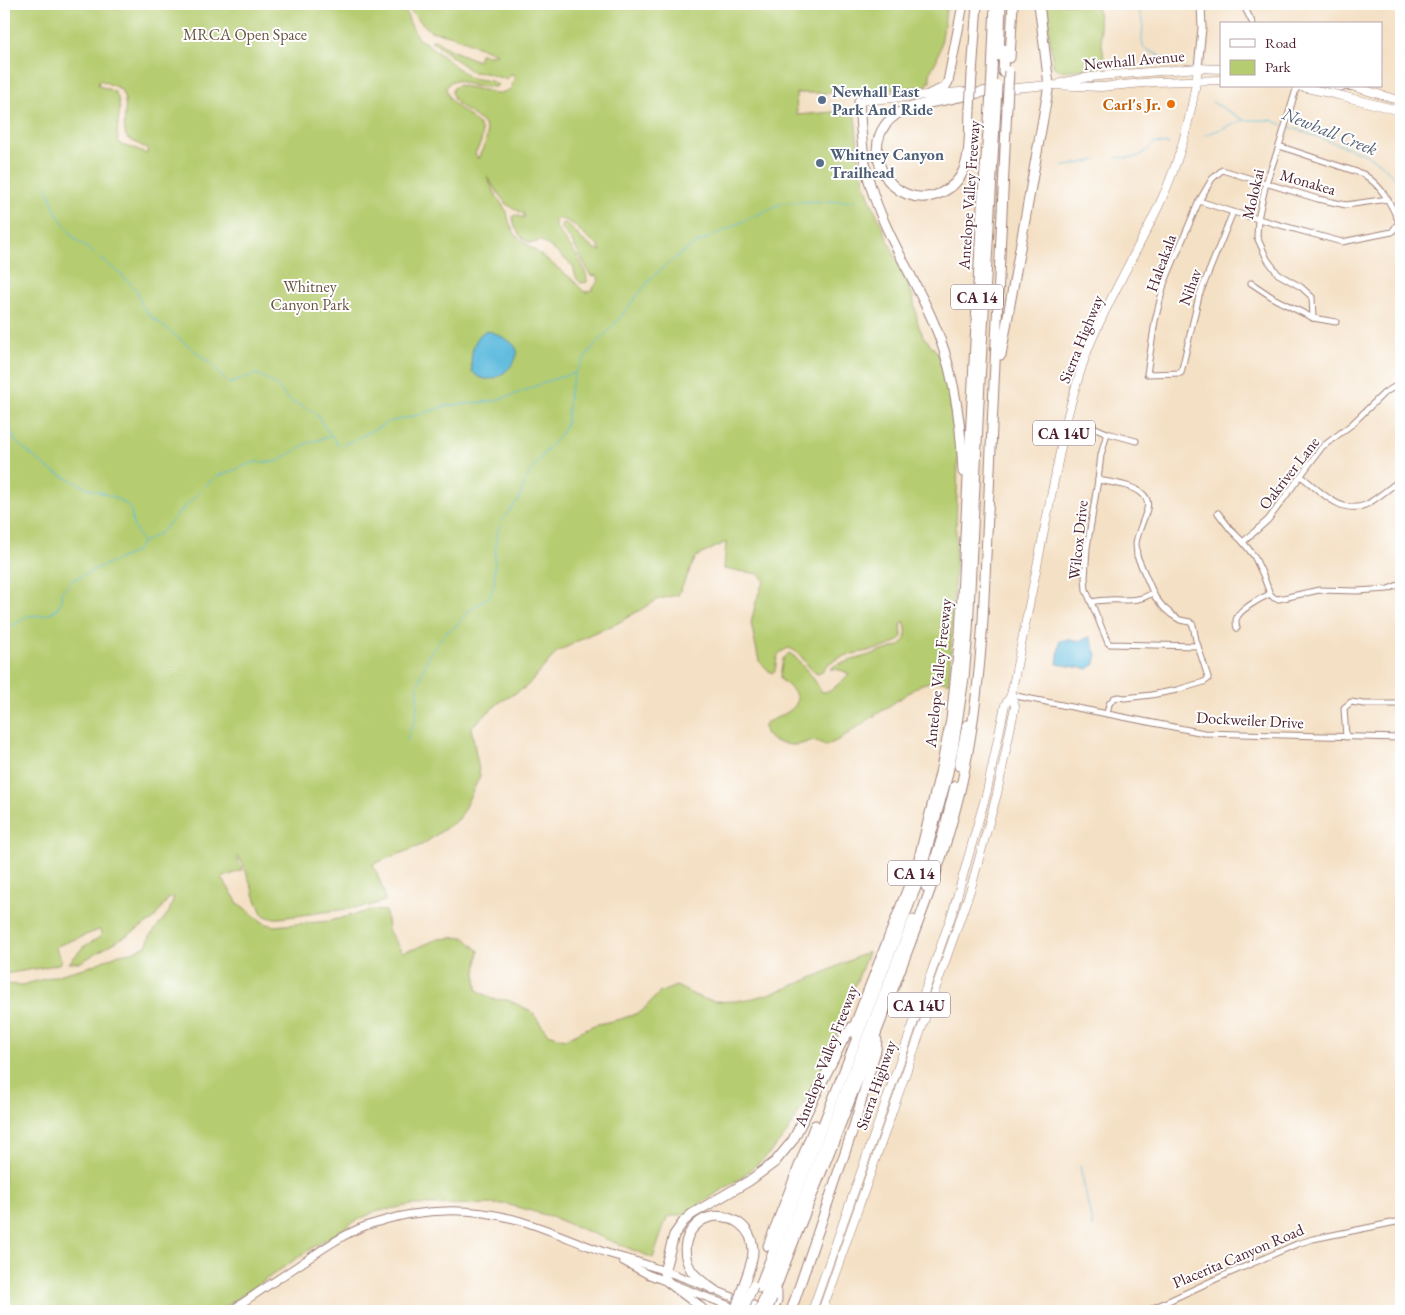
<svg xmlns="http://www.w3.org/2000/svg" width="1405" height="1315" font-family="'EB Garamond',serif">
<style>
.green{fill:#b5cc70;stroke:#80764e;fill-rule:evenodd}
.water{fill:#60bcde;stroke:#556e84}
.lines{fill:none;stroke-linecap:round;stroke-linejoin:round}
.stream{stroke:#60bcde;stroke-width:1}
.street-casing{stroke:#9f8078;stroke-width:7}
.secondary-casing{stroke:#9f8078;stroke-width:9}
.primary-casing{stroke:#9f8078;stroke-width:9}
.highway-casing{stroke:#9f8078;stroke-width:11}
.street{stroke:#fff;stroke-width:5}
.secondary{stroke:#fff;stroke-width:7}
.primary{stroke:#fff;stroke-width:8}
.highway{stroke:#fff;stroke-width:9}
.highway-bridge-casing{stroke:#9f8078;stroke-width:11;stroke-linecap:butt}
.highway-bridge{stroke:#fff;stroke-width:9}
.service-dot{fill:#5c6f8a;stroke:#fff;stroke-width:2}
.food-dot{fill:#e8710a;stroke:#fff;stroke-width:2}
.labels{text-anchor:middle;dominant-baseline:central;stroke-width:4;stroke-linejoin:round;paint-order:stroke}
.shield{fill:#fff;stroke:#80626b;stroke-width:1}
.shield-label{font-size:15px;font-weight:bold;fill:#4a1f2b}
.park-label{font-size:16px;fill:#6a5340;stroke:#fff}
.street-label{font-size:16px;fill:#4a1f2b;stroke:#fff}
.service-label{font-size:16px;font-weight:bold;fill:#4e5e75;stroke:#fff;text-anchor:start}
.food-label{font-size:16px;font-weight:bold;fill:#c56008;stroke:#fff;text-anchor:end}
.water-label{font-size:18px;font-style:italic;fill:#535e73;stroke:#fff}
</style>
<rect width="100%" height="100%" fill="#fff"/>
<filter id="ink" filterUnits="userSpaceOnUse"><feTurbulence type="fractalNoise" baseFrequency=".02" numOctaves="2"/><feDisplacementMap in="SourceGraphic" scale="10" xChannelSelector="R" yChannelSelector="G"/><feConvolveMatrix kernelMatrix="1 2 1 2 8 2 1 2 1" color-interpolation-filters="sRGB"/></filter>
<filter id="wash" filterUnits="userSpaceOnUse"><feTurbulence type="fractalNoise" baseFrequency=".0096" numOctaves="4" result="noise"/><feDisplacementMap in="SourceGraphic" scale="20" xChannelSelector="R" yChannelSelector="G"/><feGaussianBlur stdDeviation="1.12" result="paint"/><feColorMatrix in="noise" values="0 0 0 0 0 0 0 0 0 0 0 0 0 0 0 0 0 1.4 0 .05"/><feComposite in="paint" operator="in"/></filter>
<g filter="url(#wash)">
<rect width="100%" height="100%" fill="#f4e0c4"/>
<g class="green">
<path d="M4,4H404L409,21L418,39L426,43L470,78L491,81L498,85L495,87L474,86L456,80L450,82L446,88C450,117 500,117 475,153L478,159C481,151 487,143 487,133C486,114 450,110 452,90L457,85L488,91L497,94L510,90L515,78L513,74L505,79L485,73L472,72L431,41L434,40L451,50L478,61L480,54L493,55L497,54L450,35L430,31L410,11L408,4H947C944,21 943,39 938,56C935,66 929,68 930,82H928L927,86L851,93H796L797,115L846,111L847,114H851L855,116L860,167L868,194L913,297L918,324L923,336L937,352L942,364L949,392L958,457L955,565L949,683C939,679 930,681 920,685L840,739L826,746C822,745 816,741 811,741C806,742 801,745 795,745C783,745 759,740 765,723C789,712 814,704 781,680L780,677L783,659L789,653L795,657L811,675L822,692L830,691L848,676V673L840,670L830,669L836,665L899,646C907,640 908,631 904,621L901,623L902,637C887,657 834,646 821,673L817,674C805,667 804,653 789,648C774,654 778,657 775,671L771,673L759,661L751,623L756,602L761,587L765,581L759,574L724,569L726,542L696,557L678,595L659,599L616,624L591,634L557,652L526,687L500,702L471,727L480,776L459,819L422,845L373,864L384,892L385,901L369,906L280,918H271L263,915C253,897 250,876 239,857H237L242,870L222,878L238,903L264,923L274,926L330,921L372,910L386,911L388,930L402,952L414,949L438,939L464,937L479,951L476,972L477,990L492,999L508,1000L531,1011L548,1034L565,1039L594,1025L621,1019L641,1012L659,993L676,986C685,990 695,996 704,999C753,1012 824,971 868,952L821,1074L787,1133L767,1156L742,1177L685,1214L667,1217L653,1258L549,1216L506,1204L411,1205L374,1212L354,1222L312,1248L219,1311H4V984L22,985L91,966L119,954L132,952L146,946L150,936L169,912L174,897L168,899L153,920L81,962L69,963L83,947L100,937L102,931L99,930L57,946L56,949L61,960L59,964L41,968L4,974ZM100,80L121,89C122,93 125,97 125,101C127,114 121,125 127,138L148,149L146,154L137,149L124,146L119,143C113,125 126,110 115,92L98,85ZM487,177L506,204L524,214V218L516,215L513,216C513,226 521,242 532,243C536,243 539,240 543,242C547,244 555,251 559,254C560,255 572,265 573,266C576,274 573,276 581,283L587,282C588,265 564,240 555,226V221L557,219C574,218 584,239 598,245L601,251C586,247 578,234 567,224L564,223L561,224V228L571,240L591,276L596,275L599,280L592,290L587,292L583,291L572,279L516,236L509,222L507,212L497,197Z"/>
<polygon points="1046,4 1097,4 1105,67 1061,71 1053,66"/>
</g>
<g class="water">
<path d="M486,331C493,332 498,334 504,338C508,340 514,344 516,348C524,359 491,395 472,371C470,358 472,337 486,331Z"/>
<path d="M1090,637L1097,654L1095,664L1088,669L1057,664L1060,641L1069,639C1076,644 1082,639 1090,637Z"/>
</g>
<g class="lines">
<g class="stream">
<polyline points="1137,4 1143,22 1142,41 1144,48 1166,59"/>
<polyline points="1212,102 1244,120 1271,120 1283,125"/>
<polyline points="1287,126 1365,154 1383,165 1395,179 1401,190"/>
<polyline points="1205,135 1244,120"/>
<path d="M1116,157C1135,159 1141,158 1154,143L1169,144"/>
<polyline points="1062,167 1096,160"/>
<polyline points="48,185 48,191 57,214 75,239 108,264 124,277 137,291 142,306 151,317 161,324 211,364 224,379 229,384 234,382 255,374 262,376 275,385 290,401 316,413 321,422 339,446 352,441 389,422 422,414 445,406 493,401 510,396 554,379 575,373 592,348 614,325 653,276 675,258 695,244 782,203 789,202 855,201"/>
<polyline points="4,418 16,442 50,470 90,489 111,496 126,504 131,510 133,525 142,542"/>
<polyline points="4,436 12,435"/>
<polyline points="4,631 28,616 47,615 57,609 61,601 61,592 73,580 93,570 135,552 142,543 160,533 206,485 216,477 255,462 276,462 308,443 331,436"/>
<polyline points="407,741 411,728 416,719 418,685 428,656 446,632 455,627 468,611 490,596 494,583 496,536 501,522 519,499 529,473 551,445 560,435 567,421 569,394 575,373"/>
<polyline points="1080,1166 1093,1228"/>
</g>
</g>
</g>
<g filter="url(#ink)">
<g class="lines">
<g class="street-casing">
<g id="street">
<polyline points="1243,4 1253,24"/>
<polyline points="1297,86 1279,146 1266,183 1258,219 1257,237 1267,259 1278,274 1301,287 1312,297 1313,318"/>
<polyline points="1330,86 1340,88 1354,87"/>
<path d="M1199,201L1233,212L1342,242L1392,232L1399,222C1390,202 1382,186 1363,174L1279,146"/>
<polyline points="1233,212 1199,296 1181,373 1147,374 1155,321 1164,284 1199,201 1212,179 1222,170 1318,199 1346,205 1388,199"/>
<polyline points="1251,283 1275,299 1313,318 1336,322"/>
<polyline points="1091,426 1107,433 1136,441"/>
<polyline points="1107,433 1101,455 1098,480 1087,548 1085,578 1086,590 1108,643 1110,644 1198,646"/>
<path d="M1301,476C1320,491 1343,518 1369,503C1380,496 1391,487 1401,479"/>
<path d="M1098,480C1113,483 1153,486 1147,509C1144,520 1138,531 1136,543L1137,556L1155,597L1164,608L1172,615L1180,620L1190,622L1193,625L1196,640L1208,677V679L1204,682L1177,690L1151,695L1125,698L1119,697L1114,698L1109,704L1107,714"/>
<polyline points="1218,513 1231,530 1243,542 1254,556 1263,575 1270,594 1274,598 1279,599 1319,590 1357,591 1388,589 1401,584"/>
<polyline points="1243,542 1268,520 1322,447 1351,425 1384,393 1401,383"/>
<path d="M1091,602C1096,601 1102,600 1108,600C1124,599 1138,603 1152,593"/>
<path d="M1237,628C1236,627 1236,621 1236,620C1238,610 1261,598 1270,594"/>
<polyline points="1011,695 1204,733 1401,738"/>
<polyline points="1346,737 1344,708 1351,702 1364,704 1401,704"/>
<polyline points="1147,1311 1216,1279 1297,1244 1313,1239 1401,1221"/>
</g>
</g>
<g class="secondary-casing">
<g id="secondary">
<polyline points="1198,68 1202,28 1201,4"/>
<polyline points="623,1261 647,1274 740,1310"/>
<path d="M230,1311C253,1296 276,1280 299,1265C321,1250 343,1234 368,1225C418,1208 471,1206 521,1221C551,1230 580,1244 610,1254C623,1258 637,1261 650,1266C688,1278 726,1295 764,1309"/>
</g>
</g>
<g class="primary-casing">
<g id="primary">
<polyline points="1061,83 1083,78 1099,76 1198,68 1221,69"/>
<polyline points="1298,86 1338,95 1401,111"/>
<polyline points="1352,86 1401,101"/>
<polyline points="993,90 1049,85 1101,87 1154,82 1221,80"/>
<polyline points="859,101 971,91"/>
<path d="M812,1311L953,911L987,791L1005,705L1011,695L1066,422C1073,395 1080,368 1091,342C1111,294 1138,250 1160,203C1180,160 1192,115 1198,68"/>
<polyline points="822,1311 971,888 997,794 1015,706 1011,695"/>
</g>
</g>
<g class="highway-casing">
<g id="highway">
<polyline points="999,56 1001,4"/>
<polyline points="1010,58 1013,4"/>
<polyline points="1003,72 1004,49"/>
<polyline points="992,73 995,4"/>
<polyline points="972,74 977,4"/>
<polyline points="930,94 944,88 948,82 963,4"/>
<path d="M859,101C861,129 862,157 870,184C884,232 912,274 932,319C954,367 961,420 963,472"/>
<path d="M970,109C969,128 971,151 964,169C960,180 951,188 941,193C891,215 852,144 897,114C911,105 929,103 945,100C962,96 980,93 997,89"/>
<polyline points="1001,355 1049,85 1039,4"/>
<polyline points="959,766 967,725"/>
<polyline points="926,887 943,834 955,786"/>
<polyline points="852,1032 918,862 940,773 951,720 960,634 982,207 990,107"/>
<polyline points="768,1246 815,1125"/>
<polyline points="759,1288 918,882 947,777 953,749 964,678 968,631 980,381 996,107"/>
<path d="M714,1290C706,1284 696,1278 691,1270C671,1236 707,1200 740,1224C748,1230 753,1240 753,1251C753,1262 747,1274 744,1284"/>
<polyline points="765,1296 913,920"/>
<path d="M772,1298L788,1256C826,1160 865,1065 901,968C921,915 942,862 956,807C972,746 979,683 983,620L1007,106"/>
<polyline points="704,1311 697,1304 668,1282 665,1278 664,1272 674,1235 684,1221 692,1214 749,1181 775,1162 793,1140 843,1040 852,1027"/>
<polyline points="773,1311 777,1300 777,1292"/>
<polyline points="791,1311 854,1126 876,1050 877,1040"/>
</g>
</g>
<use href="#street" class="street"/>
<use href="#secondary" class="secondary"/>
<use href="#primary" class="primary"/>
<use href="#highway" class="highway"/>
<g class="highway-bridge-casing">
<g id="highway-bridge">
<polyline points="1007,106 1009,71"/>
<polyline points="990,107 992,73"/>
<polyline points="996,107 997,85"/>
<polyline points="970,109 972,74"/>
<polyline points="735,1311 744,1284"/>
<polyline points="743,1311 753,1286"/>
<polyline points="759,1311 765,1296"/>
<polyline points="767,1311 772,1298"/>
</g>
</g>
<use href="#highway-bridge" class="highway-bridge"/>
</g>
</g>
<g class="service-dot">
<circle cx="822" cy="100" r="5"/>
<circle cx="820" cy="163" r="5"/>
</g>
<circle class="food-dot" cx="1171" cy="104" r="5"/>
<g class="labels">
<g class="shield">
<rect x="951" y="284.5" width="52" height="25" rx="4"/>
<rect x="1033" y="420.5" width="62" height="25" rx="4"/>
<rect x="888" y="860.5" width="52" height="25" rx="4"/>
<rect x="888" y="992.5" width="62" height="25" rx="4"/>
</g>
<g class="shield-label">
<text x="977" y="297">CA 14</text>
<text x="1064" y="433">CA 14U</text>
<text x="914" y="873">CA 14</text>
<text x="919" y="1005">CA 14U</text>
</g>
<g class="park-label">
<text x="245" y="34">MRCA Open Space</text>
<text x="310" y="286">Whitney<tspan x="310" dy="18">Canyon Park</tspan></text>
</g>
<g class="street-label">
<text transform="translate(1134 60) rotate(-5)">Newhall Avenue</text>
<text transform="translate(1308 182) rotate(16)">Monakea</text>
<text transform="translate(1253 194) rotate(-77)">Molokai</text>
<text transform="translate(969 195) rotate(-86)">Antelope Valley Freeway</text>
<text transform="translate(1161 263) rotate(-70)">Haleakala</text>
<text transform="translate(1190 287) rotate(-70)">Nihav</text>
<text transform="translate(1081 339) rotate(-68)">Sierra Highway</text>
<text transform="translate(1289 473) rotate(-52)">Oakriver Lane</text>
<text transform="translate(1078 540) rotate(-84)">Wilcox Drive</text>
<text transform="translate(938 673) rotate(-84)">Antelope Valley Freeway</text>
<text transform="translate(1250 720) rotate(3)">Dockweiler Drive</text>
<text transform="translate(826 1056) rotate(-69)">Antelope Valley Freeway</text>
<text transform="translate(876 1085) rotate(-71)">Sierra Highway</text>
<text transform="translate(1238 1256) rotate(-23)">Placerita Canyon Road</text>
</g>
<g class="service-label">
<text x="832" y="91">Newhall East<tspan x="832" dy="18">Park And Ride</tspan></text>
<text x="830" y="154">Whitney Canyon<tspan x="830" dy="18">Trailhead</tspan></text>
</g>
<g class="food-label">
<text x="1161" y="104">Carl's Jr.</text>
</g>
<g class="water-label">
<text transform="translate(1330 131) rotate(22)">Newhall Creek</text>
</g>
</g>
<rect width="1405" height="1315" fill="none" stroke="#fff" stroke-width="20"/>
<rect x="1220" y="22" width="162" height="65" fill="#ffffff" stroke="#b7a5aa"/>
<rect x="1230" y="39" width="25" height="8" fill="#ffffff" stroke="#b7a5aa"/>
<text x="1265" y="48" font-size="15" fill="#4a1f2b">Road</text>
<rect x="1230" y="60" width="25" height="15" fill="#b5cc70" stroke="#b7a5aa"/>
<text x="1265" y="72" font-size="15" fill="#4a1f2b">Park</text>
</svg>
